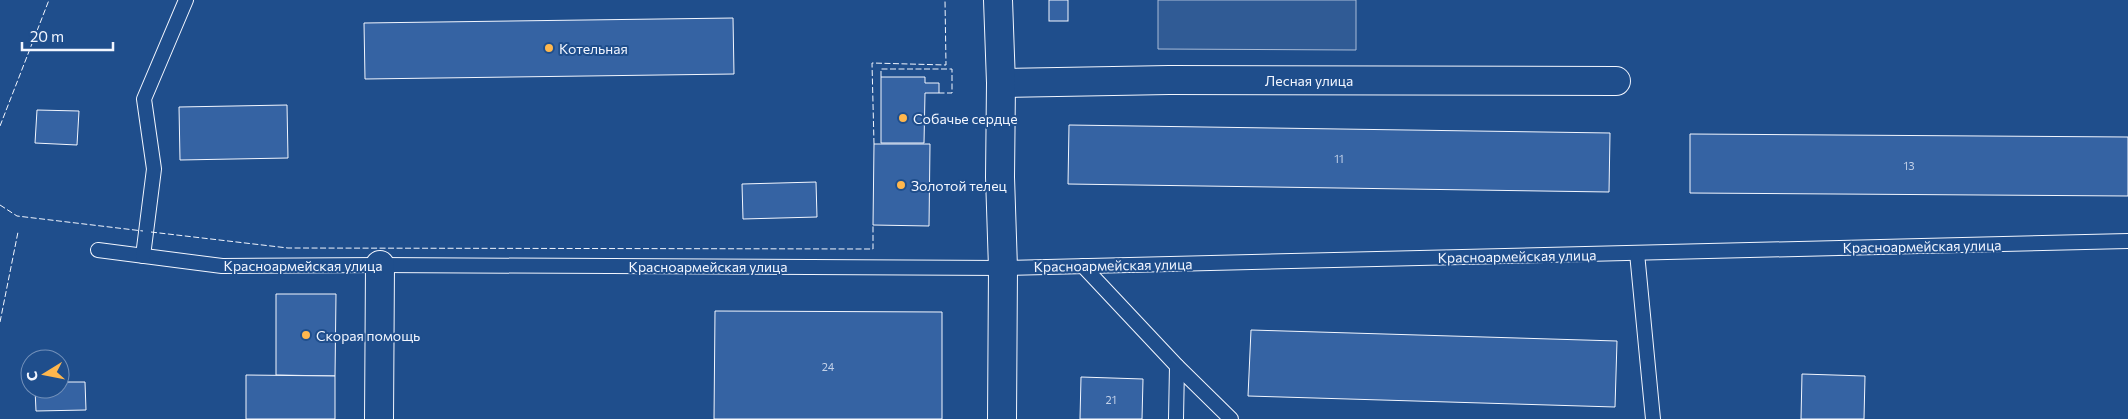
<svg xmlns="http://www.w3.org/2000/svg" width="2128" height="419" font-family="Commissioner,sans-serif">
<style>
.parking{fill:#305b95;stroke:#a8bbd7}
.building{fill:#3563a3;stroke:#f2f6ff}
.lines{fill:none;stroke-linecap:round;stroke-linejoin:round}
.lane-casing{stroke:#f2f6ff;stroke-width:16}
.street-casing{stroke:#f2f6ff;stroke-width:30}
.secondary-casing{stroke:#f2f6ff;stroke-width:30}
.lane{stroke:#1f4e8c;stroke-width:14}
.street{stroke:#1f4e8c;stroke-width:28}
.secondary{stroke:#1f4e8c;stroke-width:28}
.fence{stroke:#f2f6ff;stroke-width:1;stroke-dasharray:6 2.5;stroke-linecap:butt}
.poi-dot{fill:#ffb74d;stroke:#1f4e8c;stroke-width:2}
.labels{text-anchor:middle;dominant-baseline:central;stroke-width:4;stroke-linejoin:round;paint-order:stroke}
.number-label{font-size:11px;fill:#c3d1e8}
.poi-label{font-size:14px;fill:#f2f6ff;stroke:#1f4e8c;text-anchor:start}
.street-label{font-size:14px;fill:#f2f6ff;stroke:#1f4e8c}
</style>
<rect width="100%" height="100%" fill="#1f4e8c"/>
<polygon class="parking" points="1158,0 1356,0 1356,50 1158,49"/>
<g class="building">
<rect x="1049" y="0" width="19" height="21"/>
<polygon points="733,18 734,74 365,79 364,23"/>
<polygon points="881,77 925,77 925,83 939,83 939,93 925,93 924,143 881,143"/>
<polygon points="287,105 288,158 180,160 179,107"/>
<polygon points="37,110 79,111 77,145 35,143"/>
<polygon points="1069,125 1610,133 1609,192 1068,184"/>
<polygon points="1690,134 2128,137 2128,196 1690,193"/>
<polygon points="874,144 930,144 929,226 873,225"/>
<polygon points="816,182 817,217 743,219 742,184"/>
<polygon points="276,294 336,294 335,376 276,375"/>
<polygon points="715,311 942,312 942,419 714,419"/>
<polygon points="1251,330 1617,341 1615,407 1248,396"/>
<polygon points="1802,374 1865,376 1864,419 1801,419"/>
<polygon points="246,375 335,376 335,419 246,419"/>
<polygon points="1081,377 1143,379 1142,419 1080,419"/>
<polygon points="60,382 85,382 86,410 36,411 35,389 60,389"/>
</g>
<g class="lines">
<g class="lane-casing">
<g id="lane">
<polyline points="98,250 222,266 380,265 1003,268 2128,241"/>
<polyline points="1637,253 1653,419"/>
<polyline points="143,256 154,169 144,99 186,0"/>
<polyline points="1083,266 1177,366 1176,419"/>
<polyline points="1177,366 1231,419"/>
</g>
</g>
<g class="street-casing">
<g id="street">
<polyline points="1001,83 1169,80 1616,81"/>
<polyline points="379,419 380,265"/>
</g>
</g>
<g class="secondary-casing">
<polyline id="secondary" points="998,0 1001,83 1000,177 1003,268 1002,419"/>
</g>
<use href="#lane" class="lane"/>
<use href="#street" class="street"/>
<use href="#secondary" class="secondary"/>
<g class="fence">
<polyline points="881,77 881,69 952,69 952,93 939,93"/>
<polyline points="0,126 49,0"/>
<polyline points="874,144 872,63 946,65 945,0"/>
<polyline points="0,205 17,216 143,231"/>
<polyline points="151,232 288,248 873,249 873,225"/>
<polyline points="0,322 18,232"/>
</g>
</g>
<g class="poi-dot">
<circle cx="549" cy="48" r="5"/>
<circle cx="903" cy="118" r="5"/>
<circle cx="901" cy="185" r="5"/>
<circle cx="306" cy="335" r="5"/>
</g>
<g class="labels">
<g class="number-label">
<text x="1339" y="158">11</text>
<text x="1909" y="165">13</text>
<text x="828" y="366">24</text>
<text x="1111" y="399">21</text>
</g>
<g class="poi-label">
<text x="559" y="48">Котельная</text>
<text x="913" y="118">Собачье сердце</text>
<text x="911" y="185">Золотой телец</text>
<text x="316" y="335">Скорая помощь</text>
</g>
<g class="street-label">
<text x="1309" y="80">Лесная улица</text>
<text transform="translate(1922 246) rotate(-1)">Красноармейская улица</text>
<text transform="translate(1517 256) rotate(-1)">Красноармейская улица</text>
<text x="303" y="265">Красноармейская улица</text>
<text transform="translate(1113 265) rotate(-1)">Красноармейская улица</text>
<text x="708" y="266">Красноармейская улица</text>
</g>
</g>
<g transform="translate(45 374) rotate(260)"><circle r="24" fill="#1f4e8c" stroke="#7391ba"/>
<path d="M0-4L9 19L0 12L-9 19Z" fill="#ffb74d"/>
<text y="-8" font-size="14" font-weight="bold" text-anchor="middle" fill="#f2f6ff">С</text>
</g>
<path d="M22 42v8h91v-8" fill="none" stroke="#f2f6ff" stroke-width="2.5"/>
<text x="30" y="42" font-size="15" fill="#f2f6ff" stroke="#1f4e8c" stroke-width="4" paint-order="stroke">20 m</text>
</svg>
